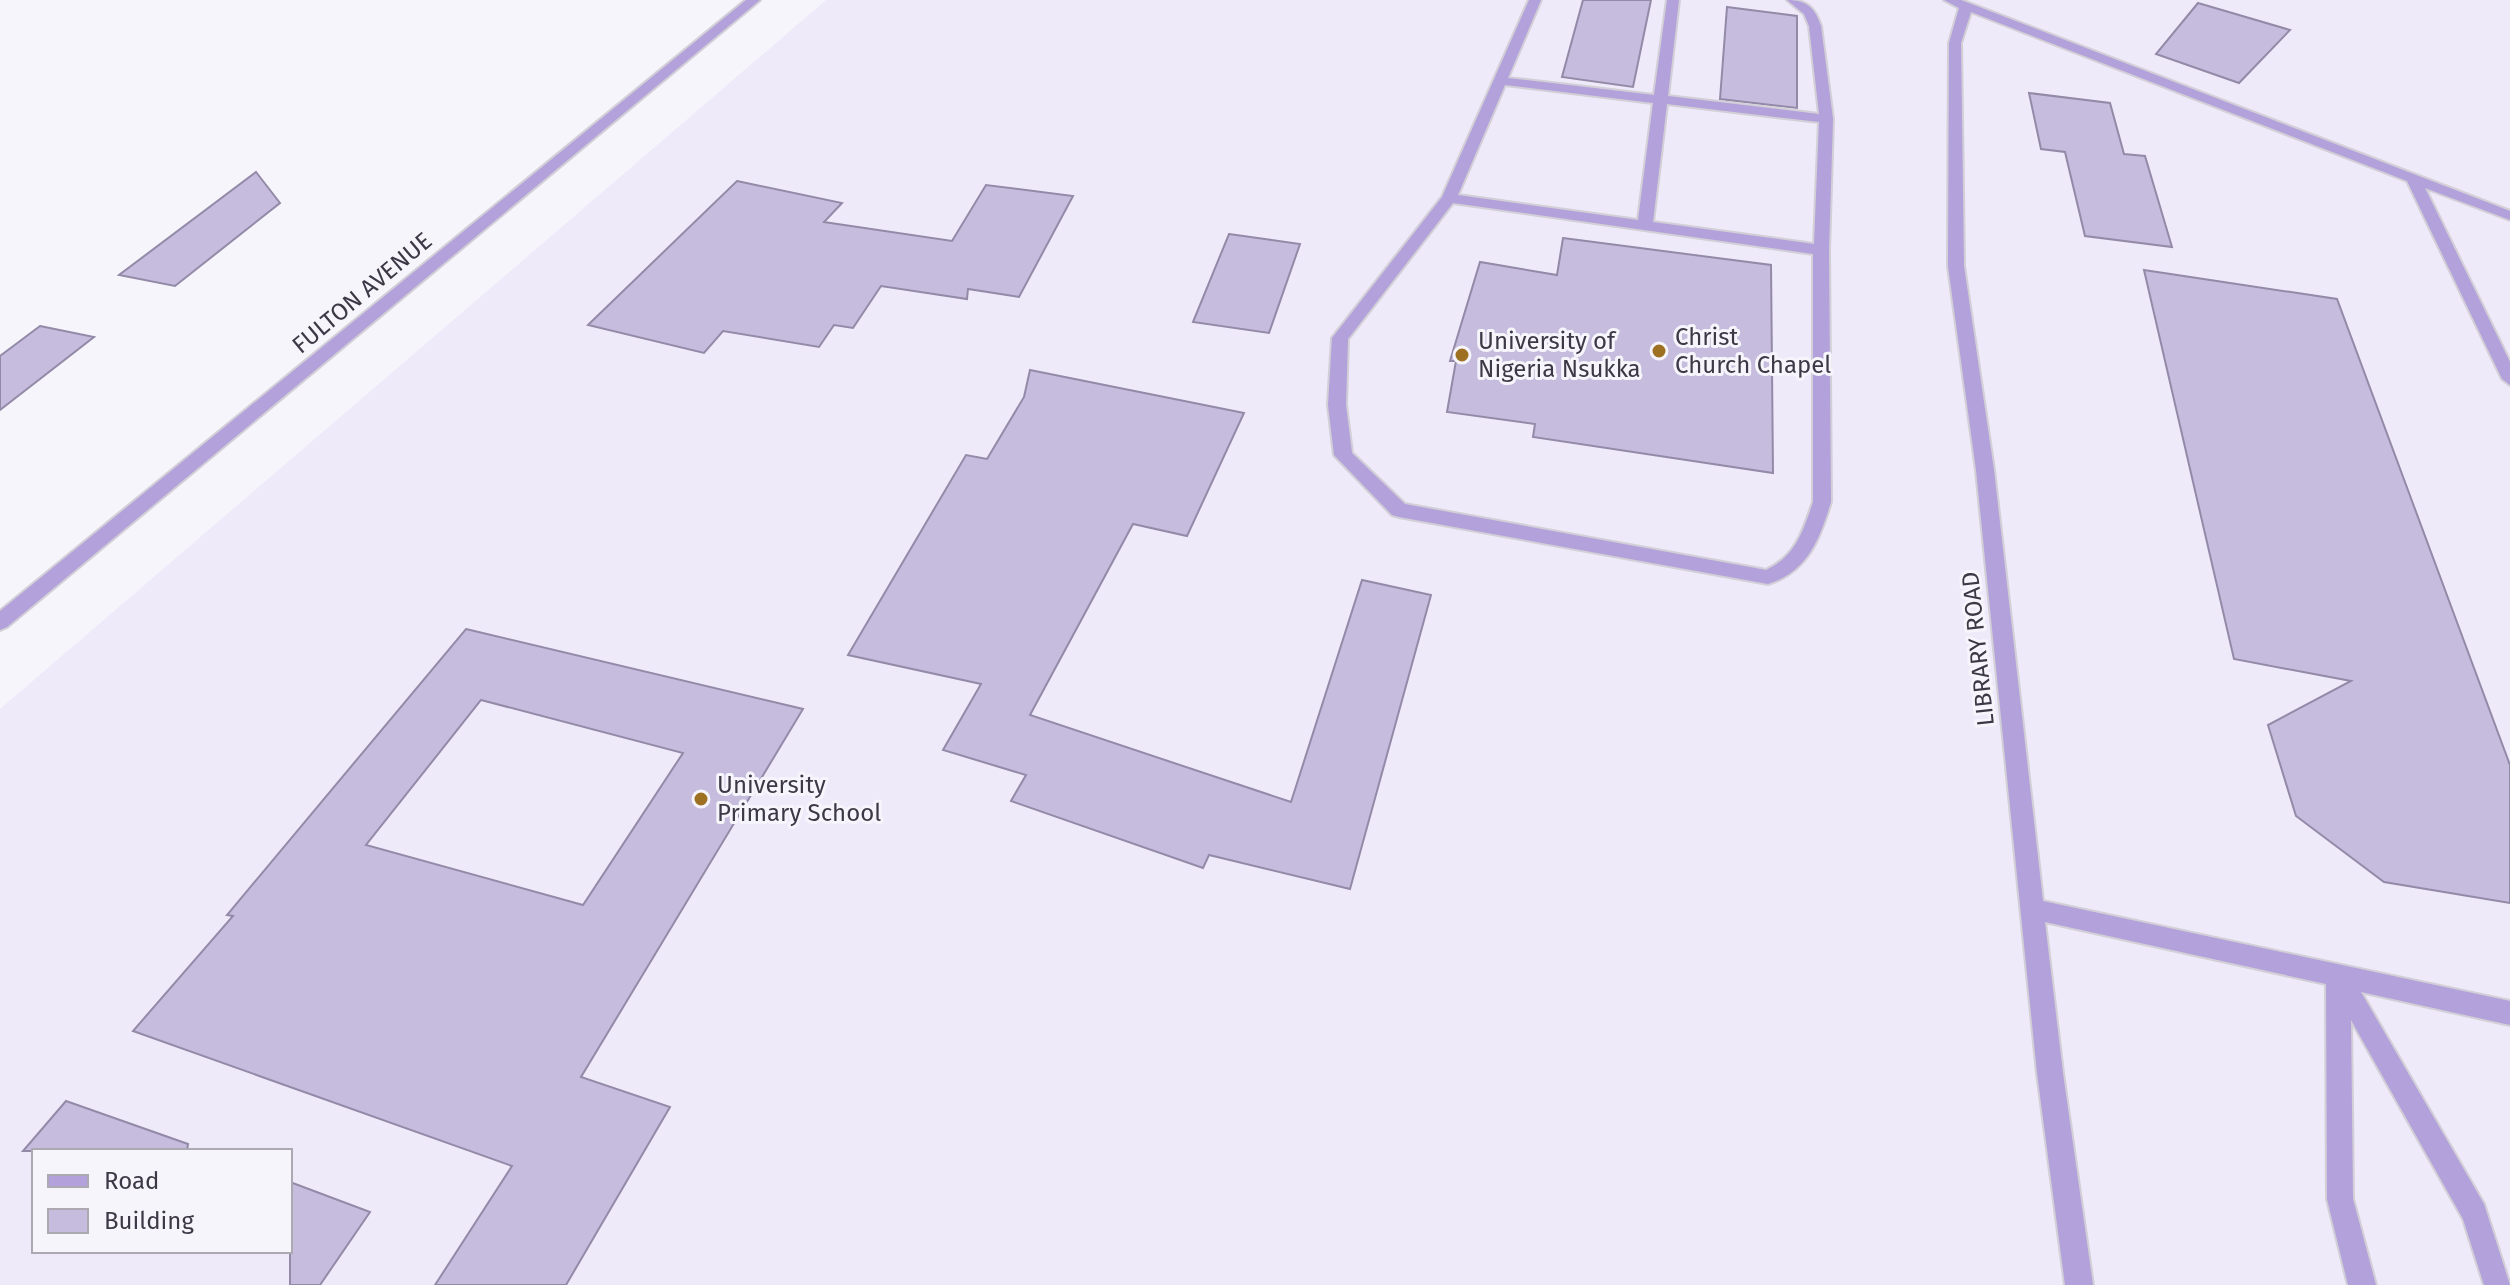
<svg xmlns="http://www.w3.org/2000/svg" width="2510" height="1285" font-family="'Fira Sans',sans-serif">
<style>
.built{fill:#eeeafa;fill-rule:evenodd}
.building{fill:#c6bcdd;stroke:#938aa8;stroke-width:2;fill-rule:evenodd}
.lines{fill:none;stroke-linecap:round;stroke-linejoin:round}
.minor-casing{stroke:#d2cfd7;stroke-width:4}
.minor{fill:#b3a1db;fill-rule:evenodd}
.poi-dot{fill:#9e7022;stroke:#f7f5fc;stroke-width:3}
.labels{text-anchor:middle;dominant-baseline:central;stroke-width:6;stroke-linejoin:round;paint-order:stroke}
.street-label{font-size:24px;fill:#3c3845;stroke:#f7f5fc}
.poi-label{font-size:24px;fill:#3c3845;stroke:#f7f5fc;text-anchor:start}
</style>
<rect width="100%" height="100%" fill="#f7f5fc"/>
<path class="built" d="M826,0H2510V1285H0V709ZM34,1151H290V1251H34Z"/>
<g class="building">
<polygon points="1583,0 1651,0 1633,87 1562,77"/>
<polygon points="2198,3 2290,30 2239,83 2156,54"/>
<polygon points="1727,7 1797,16 1797,108 1720,99"/>
<polygon points="2029,93 2110,103 2124,154 2145,156 2172,247 2085,236 2065,152 2041,149"/>
<polygon points="256,172 280,203 175,286 119,275"/>
<polygon points="737,181 842,203 824,222 952,241 986,185 1073,196 1019,297 968,289 967,299 881,286 853,328 834,325 819,347 723,331 704,353 588,325"/>
<polygon points="1229,234 1300,244 1269,333 1193,322"/>
<polygon points="1563,238 1771,265 1773,473 1533,437 1535,424 1447,412 1456,361 1450,361 1480,262 1557,275"/>
<polygon points="2144,270 2337,299 2510,765 2510,903 2384,882 2296,816 2268,725 2351,681 2234,659"/>
<polygon points="40,326 94,337 0,410 0,356"/>
<polygon points="1030,370 1244,413 1187,536 1133,524 1030,715 1291,802 1362,580 1431,595 1350,889 1209,855 1203,868 1011,801 1026,775 943,750 981,684 848,655 966,455 987,459 1024,397"/>
<path d="M466,629L803,709L581,1077L670,1107L566,1285H435L512,1166L133,1031L233,916L227,915ZM481,700L683,753L583,905L366,845Z"/>
<polygon points="66,1101 188,1144 187,1151 23,1151"/>
<polygon points="290,1182 370,1212 320,1285 290,1285"/>
</g>
<g class="lines">
<g class="minor-casing">
<g id="minor">
<polygon points="746,0 760,0 7,627 0,630 0,611"/>
<path d="M1529,0H1541L1508,78L1654,95L1667,0H1679L1668,96L1819,114L1809,26L1804,14L1787,0C1807,0 1815,8 1821,26L1833,119L1829,250L1831,502C1820,538 1808,572 1768,584L1399,517L1392,515L1334,455L1328,405L1332,338L1442,197ZM1505,85L1653,103L1638,220L1458,195ZM1667,104L1819,122L1814,244L1653,222ZM1453,203L1813,254V502C1803,531 1796,556 1766,570L1405,504L1352,453L1346,405L1348,339Z"/>
<polygon points="1944,0 1961,0 2510,211 2510,220 2425,188 2510,362 2510,385 2502,379 2407,181 1971,12 1961,43 1964,266 1994,470 2043,901 2510,1001 2510,1025 2361,992 2484,1204 2510,1285 2484,1285 2463,1219 2351,1020 2353,1199 2376,1285 2348,1285 2327,1199 2326,984 2045,922 2063,1073 2093,1285 2065,1285 2037,1073 1976,470 1948,266 1949,43 1959,8"/>
</g>
</g>
<use href="#minor" class="minor"/>
</g>
<g class="poi-dot">
<circle cx="1659" cy="351" r="8"/>
<circle cx="1462" cy="355" r="8"/>
<circle cx="701" cy="799" r="8"/>
</g>
<g class="labels">
<g class="street-label">
<text transform="translate(362 293) rotate(-40)">FULTON AVENUE</text>
<text transform="translate(1978 649) rotate(-96)">LIBRARY ROAD</text>
</g>
<g class="poi-label">
<text x="1675" y="337">Christ<tspan x="1675" dy="28">Church Chapel</tspan></text>
<text x="1478" y="341">University of<tspan x="1478" dy="28">Nigeria Nsukka</tspan></text>
<text x="717" y="785">University<tspan x="717" dy="28">Primary School</tspan></text>
</g>
</g>
<rect x="32" y="1149" width="260" height="104" fill="#f7f5fc" stroke="#aca9b3" stroke-width="2"/>
<rect x="48" y="1175" width="40" height="12" fill="#b3a1db" stroke="#aca9b3" stroke-width="2"/>
<text x="104" y="1189" font-size="24" fill="#3c3845">Road</text>
<rect x="48" y="1209" width="40" height="24" fill="#c6bcdd" stroke="#aca9b3" stroke-width="2"/>
<text x="104" y="1229" font-size="24" fill="#3c3845">Building</text>
</svg>
